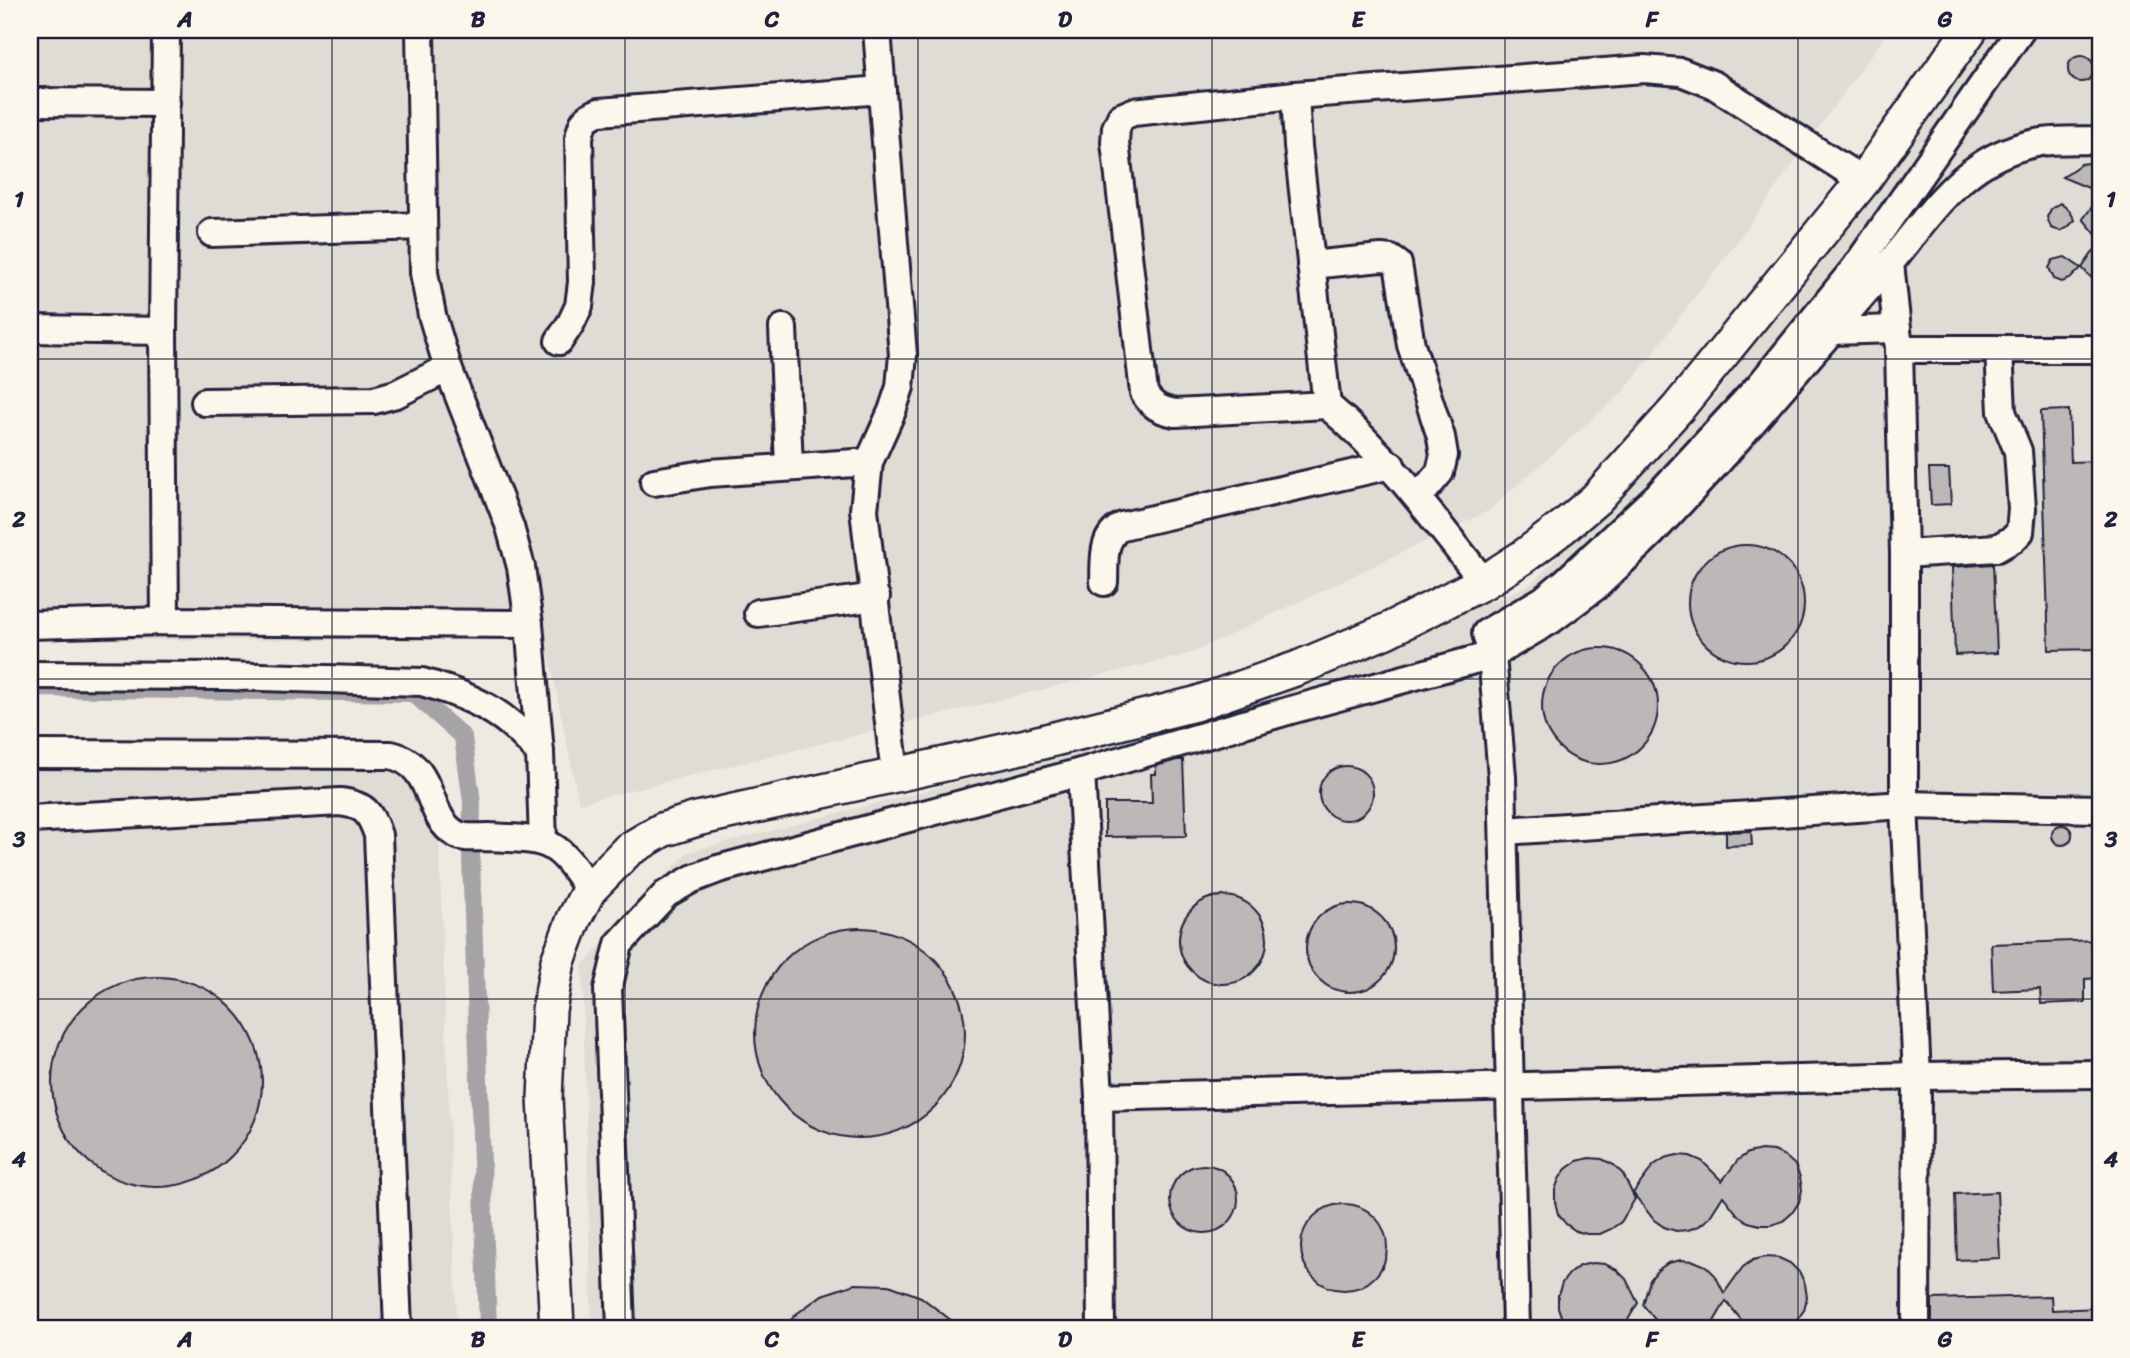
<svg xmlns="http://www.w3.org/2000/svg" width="2130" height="1358" font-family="Sriracha,sans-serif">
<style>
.built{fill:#dfdbd5}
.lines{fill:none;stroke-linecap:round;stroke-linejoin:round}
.canal{stroke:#a6a3a7;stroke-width:18}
.building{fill:#bcb8b8;stroke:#22223b;stroke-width:2}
.minor-casing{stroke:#22223b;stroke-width:32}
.major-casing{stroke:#22223b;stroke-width:38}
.minor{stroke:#fbf7ec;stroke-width:26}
.major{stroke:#fbf7ec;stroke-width:33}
.grid{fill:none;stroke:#22223b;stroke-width:2;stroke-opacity:0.55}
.neatline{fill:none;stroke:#22223b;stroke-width:2.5}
.grid-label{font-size:23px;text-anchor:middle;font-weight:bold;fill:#22223b}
</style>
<rect width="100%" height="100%" fill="#eeeae2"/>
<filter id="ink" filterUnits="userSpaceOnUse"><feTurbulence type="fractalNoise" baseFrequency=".0143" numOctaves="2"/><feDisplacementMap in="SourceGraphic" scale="14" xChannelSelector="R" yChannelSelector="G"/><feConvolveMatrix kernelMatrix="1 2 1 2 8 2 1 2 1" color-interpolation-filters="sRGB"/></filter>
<g filter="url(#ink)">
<g class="built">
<polygon points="30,30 1889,30 1750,224 1625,390 1488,511 1192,653 579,803 546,640 30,640"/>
<polygon points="1979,30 2100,30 2100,1328 592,1328 582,966 688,852 1264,703 1531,584 1716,395"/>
<polygon points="30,750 383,751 438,816 457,1328 30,1328"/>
</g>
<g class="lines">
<polyline class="canal" points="30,688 413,693 463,737 472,802 471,860 488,1328"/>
</g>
<g class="building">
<circle cx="2081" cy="69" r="13"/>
<polygon points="2088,163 2096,167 2098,174 2097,182 2091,189 2062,177 2081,164"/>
<polygon points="2100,196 2100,239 2083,219"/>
<polygon points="2060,203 2069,210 2075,220 2067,228 2060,231 2051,228 2047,217 2051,209"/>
<polygon points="2100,242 2100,287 2082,268"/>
<polygon points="2065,257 2081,268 2070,279 2062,282 2054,279 2049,268 2053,260"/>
<polygon points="2069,410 2071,462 2100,461 2100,649 2049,650 2041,411"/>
<polygon points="1929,469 1949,469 1951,504 1931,505"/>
<circle cx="1746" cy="603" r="58"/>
<polygon points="1993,564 1997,653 1955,655 1952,567"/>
<circle cx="1600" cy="706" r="58"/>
<polygon points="1177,760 1183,760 1186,836 1105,837 1105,803 1152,803 1151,774 1156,774 1156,766"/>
<circle cx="1346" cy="793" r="27"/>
<circle cx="2062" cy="835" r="10"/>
<polygon points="1751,831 1752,845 1726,846 1726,832"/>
<circle cx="1223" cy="940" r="44"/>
<circle cx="1350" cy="948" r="44"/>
<circle cx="860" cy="1033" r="105"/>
<polygon points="2100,940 2100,978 2085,979 2085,1002 2041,1004 2040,989 1993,991 1991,944"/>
<circle cx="157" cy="1082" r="105"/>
<polygon points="1761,1150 1774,1151 1785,1156 1795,1165 1800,1177 1802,1190 1799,1202 1792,1213 1783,1221 1771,1225 1760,1225 1748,1222 1738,1215 1723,1196 1709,1218 1699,1226 1688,1230 1676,1231 1664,1227 1654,1220 1633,1193 1654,1165 1665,1158 1677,1155 1690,1156 1702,1161 1722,1181 1738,1160 1748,1153"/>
<polygon points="1589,1158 1602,1159 1614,1165 1623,1174 1635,1199 1621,1222 1611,1229 1600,1234 1587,1234 1576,1231 1566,1224 1558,1214 1555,1202 1555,1190 1559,1179 1566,1169 1577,1161"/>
<circle cx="1204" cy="1199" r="34"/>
<polygon points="1997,1192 2000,1258 1957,1260 1955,1194"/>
<circle cx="1344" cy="1247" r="43"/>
<polygon points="1766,1257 1779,1258 1790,1263 1800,1273 1805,1284 1807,1297 1804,1310 1797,1320 1787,1328 1751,1328 1743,1322 1726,1301 1713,1323 1706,1328 1662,1328 1643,1305 1650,1280 1658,1270 1668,1263 1681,1260 1694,1261 1706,1266 1715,1275 1724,1293 1743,1267 1753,1260"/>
<polygon points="1592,1263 1605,1264 1617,1270 1626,1279 1638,1303 1623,1328 1568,1328 1562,1319 1558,1307 1558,1295 1562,1283 1569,1274 1579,1266"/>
<polygon points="855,1284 889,1285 921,1297 961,1328 785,1328 795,1315 822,1295"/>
<polygon points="2051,1296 2052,1310 2100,1308 2100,1328 1932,1328 1932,1299"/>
</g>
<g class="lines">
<g class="minor-casing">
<g id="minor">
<polyline points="420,30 424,273 432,315 448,368 510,527 521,567 529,624"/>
<polyline points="877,30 903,355 900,387 892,411 869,462 864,510 893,757"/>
<path d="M1295,95L1298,146L1327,405C1384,453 1426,508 1472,567"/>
<polyline points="30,102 166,103"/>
<polyline points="212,233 422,226"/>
<polyline points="1311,265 1381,258 1391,259 1398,264 1411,345 1441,437 1444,455 1440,472 1418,498"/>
<polyline points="783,328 789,466"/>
<polyline points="30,329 163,331"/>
<polyline points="1830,331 1897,329"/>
<path d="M559,341L571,323L579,306L582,282L579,138C582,123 584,117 599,112L882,90"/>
<polyline points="1899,349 2100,349"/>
<polyline points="205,402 374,400 396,394 448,368"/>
<path d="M1327,405L1175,413C1160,410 1152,406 1144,393L1115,142L1116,128L1121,117L1133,112L1295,95L1644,69L1681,72L1714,85L1848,171"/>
<polyline points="654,482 710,473 869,462"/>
<polyline points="1904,554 1997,548 2013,539 2020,532 2022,509 2018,451 2002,412 1999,349"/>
<path d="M1104,582C1105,560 1101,538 1122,526L1391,465"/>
<polyline points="758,613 876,597"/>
<polyline points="165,621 163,331 166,30"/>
<polyline points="30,625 165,621 529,624 540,753 543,841"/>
<path d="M30,675L226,676L422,682C454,691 487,703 512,725C522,733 531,744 540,753"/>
<path d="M30,754L391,755C437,766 424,816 456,834C464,839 478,837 488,837C549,840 555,837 589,890"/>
<polyline points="1081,772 1099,1097"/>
<path d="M30,819L340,802C365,805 370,812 378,835L398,1328"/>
<polyline points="1504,831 1904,805 2100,809"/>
<polyline points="621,1328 608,989 619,944 666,894 692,879 718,869 1081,772 1291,710 1492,655 1551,620 1598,585 1651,534 1718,462 1890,263"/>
<polyline points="1101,1328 1099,1097 1917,1076 2100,1074"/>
<polyline points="1516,1328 1502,777 1492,655 1486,633 1543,600 1566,581 1658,495 1761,384 1855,268 2021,30"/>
<path d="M1916,1328L1917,1076L1904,805V554L1899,349L1890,263C1933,210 1965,157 2036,143C2056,139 2079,141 2100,140"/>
</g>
</g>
<g class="major-casing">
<polyline id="major" points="557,1328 545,1098 549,1010 558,961 574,919 589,890 628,850 662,830 697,819 1026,746 1195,704 1298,668 1386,631 1484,582 1523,557 1563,527 1596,499 1678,408 1862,182 1970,30"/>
</g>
<use href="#minor" class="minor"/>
<use href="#major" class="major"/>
</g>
</g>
<path class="grid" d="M332,30V1328M625,30V1328M918,30V1328M1212,30V1328M1505,30V1328M1798,30V1328M30,359H2100M30,679H2100M30,999H2100"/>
<rect width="2130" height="1358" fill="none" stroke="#fbf7ec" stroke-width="77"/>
<rect x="38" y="38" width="2054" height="1282" class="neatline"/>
<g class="grid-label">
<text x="185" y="27">A</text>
<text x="478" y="27">B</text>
<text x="772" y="27">C</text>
<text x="1065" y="27">D</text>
<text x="1358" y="27">E</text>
<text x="1652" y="27">F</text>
<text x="1945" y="27">G</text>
<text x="19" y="207">1</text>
<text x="2111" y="207">1</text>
<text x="19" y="527">2</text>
<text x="2111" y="527">2</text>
<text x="19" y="847">3</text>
<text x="2111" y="847">3</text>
<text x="19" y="1167">4</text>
<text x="2111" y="1167">4</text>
<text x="185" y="1347">A</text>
<text x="478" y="1347">B</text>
<text x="772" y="1347">C</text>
<text x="1065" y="1347">D</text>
<text x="1358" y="1347">E</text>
<text x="1652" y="1347">F</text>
<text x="1945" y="1347">G</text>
</g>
</svg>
